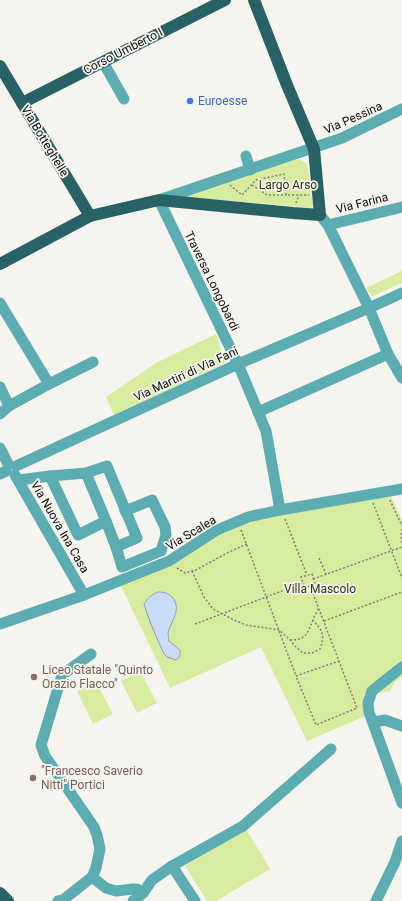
<svg xmlns="http://www.w3.org/2000/svg" width="402" height="901" viewBox="0 0 402 901" font-family="Roboto,sans-serif">
<style>
.green{fill:#d7ec9f}
.water{fill:#cbdcfb;stroke:#929eb3}
.lines{fill:none;stroke-linecap:round;stroke-linejoin:round}
.path{stroke:#807f7c;stroke-width:1.5;stroke-dasharray:2 2;stroke-linecap:butt}
.minor{stroke:#5cadb2;stroke-width:11}
.major{stroke:#286265;stroke-width:12}
.shop-dot{fill:#3f7fe0;stroke:#f5f4ef;stroke-width:1.5}
.education-dot{fill:#8d6e63;stroke:#f5f4ef;stroke-width:1.5}
.labels{text-anchor:middle;stroke-width:3.5;stroke-linejoin:round;paint-order:stroke}
.street-label{font-size:12px;fill:#0d0c0b;stroke:#f5f4ef}
.shop-label{font-size:12px;fill:#366cbe;stroke:#f5f4ef;text-anchor:start}
.park-label{font-size:12px;fill:#2c350f;stroke:#f5f4ef}
.education-label{font-size:12px;fill:#785e54;stroke:#f5f4ef;text-anchor:start}
</style>
<rect width="100%" height="100%" fill="#f5f4ef"/>
<g class="green">
<path d="M299,159L307,164L313,205L311,208L246,202L194,199L186,197L185,192Z"/>
<path d="M402,271V283L390,288L374,296H372L367,290V288L368,287Z"/>
<path d="M216,334L225,363L114,415L106,397L156,363Z"/>
<path d="M390,494L402,520V677L395,682L390,691L363,695L368,715L307,741L261,647L170,688L120,584L210,538L251,519Z"/>
<path d="M140,671L157,703L137,713L121,681Z"/>
<path d="M96,682L113,714L93,724L77,691Z"/>
<path d="M246,829L270,869L216,901H207L185,866Z"/>
</g>
<path class="water" d="M158,592C164,592 168,593 172,597C183,610 170,621 168,634C168,635 169,640 169,641L180,650V656L176,660L167,657L163,652L150,622L144,604C148,598 151,595 158,592Z"/>
<g class="lines">
<g class="path">
<path d="M230,185L242,195L256,180L284,174L286,195H309"/>
<path d="M252,185L267,195H286"/>
<path d="M296,203L299,195"/>
<path d="M390,500L402,526"/>
<path d="M373,503L402,578"/>
<path d="M285,519L307,575"/>
<path d="M402,529L401,536L402,543"/>
<path d="M241,530L296,676"/>
<path d="M319,558L326,574"/>
<path d="M177,568L185,573L196,570L229,552L247,544"/>
<path d="M192,571L204,597L213,609L234,620L246,625L279,630L290,640L295,646L303,653H312L320,649C325,636 323,630 313,621V619L319,608"/>
<path d="M312,574L315,584L305,588L301,577Z"/>
<path d="M313,579L402,547"/>
<path d="M310,586L357,708L316,725L296,676L339,661"/>
<path d="M324,621L402,592"/>
<path d="M195,624L303,583"/>
<path d="M290,640C306,640 307,634 313,620"/>
</g>
<g class="minor">
<path d="M103,62L124,99"/>
<path d="M246,156L250,170"/>
<path d="M320,215L328,225L369,308L388,354L402,378"/>
<path d="M328,225L402,207"/>
<path d="M0,303L49,384"/>
<path d="M0,387L9,406"/>
<path d="M258,412L388,354"/>
<path d="M0,414L9,406L49,384L93,362"/>
<path d="M0,448L8,464"/>
<path d="M16,466L238,364L369,308L402,293"/>
<path d="M0,474L6,471"/>
<path d="M15,475L84,595"/>
<path d="M50,476L78,535L106,521"/>
<path d="M19,480L50,476L86,473L107,466L137,538L116,547L106,521L86,473"/>
<path d="M280,510L266,431L238,364L159,200L342,138L402,109"/>
<path d="M116,547L122,567L161,551L166,535L165,527L152,500L125,511"/>
<path d="M0,624L84,595L169,561L217,530L248,517L280,510L402,489"/>
<path d="M402,667L372,691L368,703L369,712L402,803"/>
<path d="M374,722L385,720L402,726"/>
<path d="M172,866L195,901"/>
<path d="M92,877L106,888L116,891L133,889H137L143,893"/>
<path d="M58,901L63,900L92,877L96,868L100,849L97,835L94,827L45,756L41,745L62,675L91,654"/>
<path d="M133,901L143,893L152,880L172,866L243,826L331,749"/>
<path d="M376,901L395,862L402,841"/>
</g>
<g class="major">
<path d="M0,66L90,216"/>
<path d="M22,103L225,0"/>
<path d="M0,264L90,216L159,200L293,213L320,215L314,149L287,85L254,0"/>
<path d="M0,893L8,901"/>
</g>
</g>
<circle class="shop-dot" cx="190" cy="101" r="4"/>
<g class="education-dot">
<circle cx="34" cy="677" r="4"/>
<circle cx="33" cy="778" r="4"/>
</g>
<g class="labels">
<g class="street-label">
<text transform="translate(123 51) rotate(-27)" y="4">Corso Umberto I</text>
<text transform="translate(353 118) rotate(-24)" y="4">Via Pessina</text>
<text transform="translate(45 141) rotate(59)" y="4">Via Botteghelle</text>
<text transform="translate(362 203) rotate(-14)" y="4">Via Farina</text>
<text transform="translate(212 281) rotate(64)" y="4">Traversa Longobardi</text>
<text transform="translate(186 374) rotate(-25)" y="4">Via Martiri di Via Fani</text>
<text transform="translate(60 527) rotate(60)" y="4">Via Nuova Ina Casa</text>
<text transform="translate(191 533) rotate(-31)" y="4">Via Scalea</text>
</g>
<g class="shop-label">
<text x="198" y="105">Euroesse</text>
</g>
<g class="park-label">
<text x="288" y="189">Largo Arso</text>
<text x="320" y="593">Villa Mascolo</text>
</g>
<g class="education-label">
<text x="42" y="674">Liceo Statale "Quinto<tspan x="42" dy="14">Orazio Flacco"</tspan></text>
<text x="41" y="775">"Francesco Saverio<tspan x="41" dy="14">Nitti" Portici</tspan></text>
</g>
</g>
</svg>
